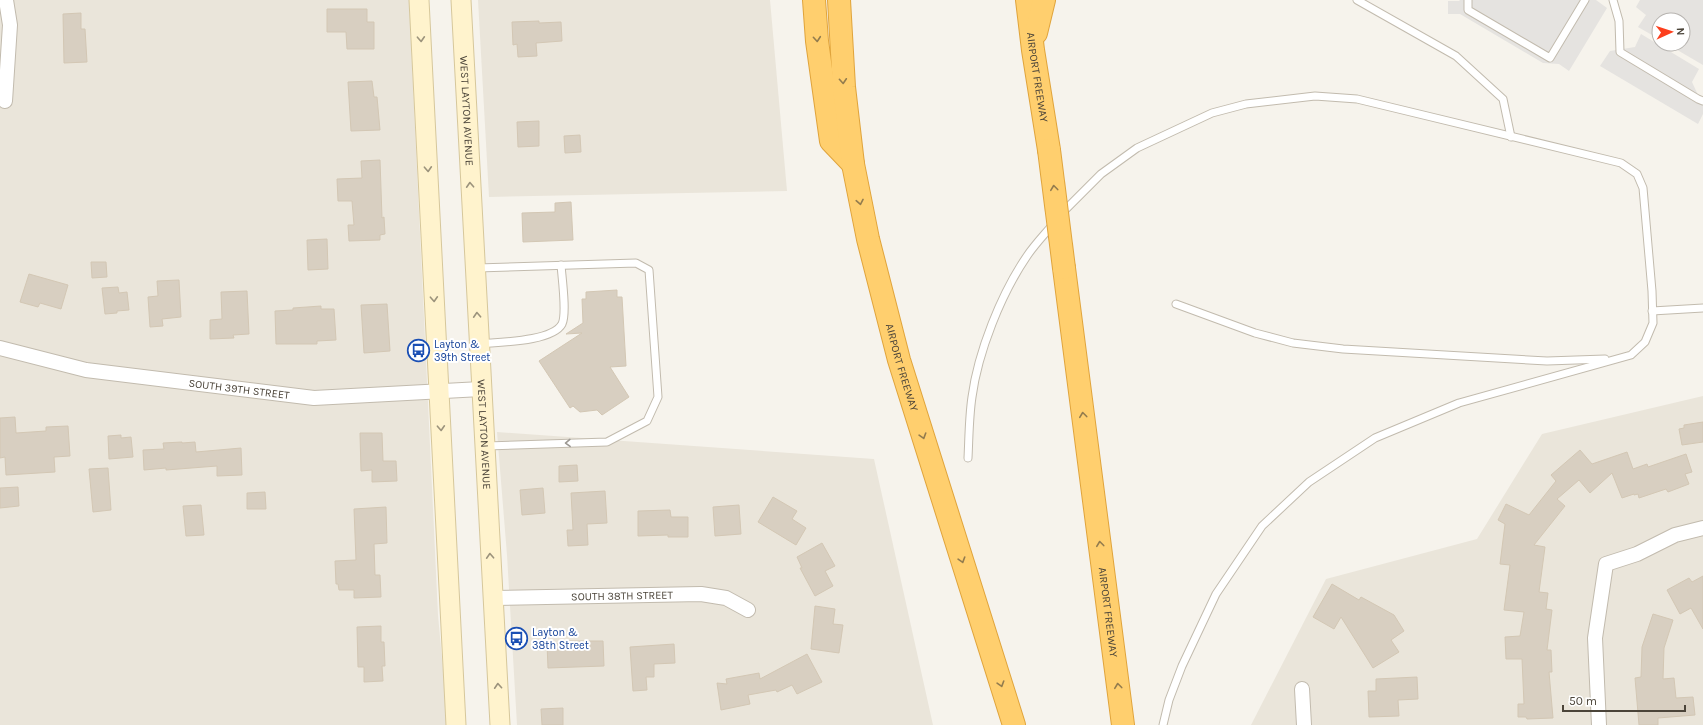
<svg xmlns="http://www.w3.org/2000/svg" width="1703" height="725" viewBox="0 0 1703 725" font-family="Karla,sans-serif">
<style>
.residential{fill:#eae5da}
.parking{fill:#e5e3e0}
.building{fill:#d8cfc1;stroke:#d3c7b4}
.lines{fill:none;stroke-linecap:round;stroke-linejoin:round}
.lane-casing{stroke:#c2bbae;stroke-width:9}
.street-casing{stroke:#c2bbae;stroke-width:16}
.secondary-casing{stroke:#d6c79b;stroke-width:21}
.highway-casing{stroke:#e0a43c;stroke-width:24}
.lane{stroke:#fff;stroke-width:7}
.street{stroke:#fff;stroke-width:14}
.secondary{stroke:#fff3cd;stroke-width:19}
.highway{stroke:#ffcf6e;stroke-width:22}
.highway-bridge-casing{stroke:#e0a43c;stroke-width:24;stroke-linecap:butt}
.highway-bridge{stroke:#ffcf6e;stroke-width:22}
.oneway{stroke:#9c937c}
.oneway2{stroke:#937c4e}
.oneway3{stroke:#9c9892}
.labels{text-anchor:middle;stroke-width:4;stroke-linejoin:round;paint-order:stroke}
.street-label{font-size:11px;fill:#4b4439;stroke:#fff}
.transit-label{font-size:11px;fill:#164399;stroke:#fff;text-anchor:start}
</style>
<rect width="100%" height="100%" fill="#f6f3ec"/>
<g class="residential">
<path d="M0,0H409L438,615L448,725H0Z"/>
<path d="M478,0H770L787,191L489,197Z"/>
<path d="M1703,396V725H1251L1326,579L1477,539L1542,434Z"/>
<path d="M497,432L874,459L933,725H517L507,555Z"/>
</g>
<g class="parking">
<path d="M1460,0H1596L1607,8L1569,71L1559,64L1543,63L1460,14H1448V1H1459Z"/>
<path d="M1640,0H1703V65L1667,44H1683V20H1659V39L1638,27L1646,15L1636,7Z"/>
<path d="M1641,34L1699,69L1692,82L1703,106V114L1698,124L1600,66L1610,51L1635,47Z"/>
</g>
<g class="building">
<path d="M327,9H367V22H374V49H347L346,32H327Z"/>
<path d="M81,13V29H85L87,62L64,63L63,14Z"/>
<path d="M539,21V23L561,22L562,41L536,43L537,56L518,57L517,44L513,45L512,22Z"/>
<path d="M372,81L374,97H377L380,130L351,131L348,82Z"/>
<path d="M539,121V146L518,147L517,122Z"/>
<path d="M580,135L581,152L565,153L564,136Z"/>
<path d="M380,160L382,218L384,217L385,234L380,235V240L349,241L348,225H354L352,201H338L337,179L362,178L361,161Z"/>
<path d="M571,202L573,240L523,242L522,213L555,212V203Z"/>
<path d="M327,239L328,269L308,270L307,240Z"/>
<path d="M91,262H106L107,277L92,278Z"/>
<path d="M29,274L68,285L61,309L40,303L38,307L20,302Z"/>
<path d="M179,280L181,317L162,319L163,326L150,327L148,297L158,296L157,281Z"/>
<path d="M118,287L119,293L127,292L129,310L117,311V313L105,314L102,288Z"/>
<path d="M617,290V297H622L626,366L610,367L629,397L602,415L597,410L580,412L573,406L570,408L539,361L582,333L566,334L583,323L582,299H586V292Z"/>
<path d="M247,291L249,334L233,335L234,338L210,339V320L222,319L221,292Z"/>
<path d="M387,304L390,351L364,353L361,305Z"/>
<path d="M321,306V309H334L336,340L317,341V344H276L275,311L293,310V308Z"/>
<path d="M15,417L16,433L46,431V427L68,426L70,456L54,457L55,472L6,475L5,457L0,458V418Z"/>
<path d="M1703,422V442L1682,445L1679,429L1684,428V425Z"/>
<path d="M360,433H382L383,461H396L397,481L372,482V470L361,471Z"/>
<path d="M121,435V438L131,437L133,457L109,459L108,436Z"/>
<path d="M182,442V443L195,442L196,452L241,448L242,475L217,476V466L166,470V468L144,470L143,450L164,449L163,443Z"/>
<path d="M1580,450L1592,464L1627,452L1633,469L1647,464L1648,467L1686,454L1692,472L1685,474L1689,484L1668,492L1666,489L1639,498L1638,494L1634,495V494L1622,498L1612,473L1590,493L1579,480L1557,499L1565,506L1534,545L1545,547L1539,592L1548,593L1546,609L1552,610L1547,650H1551L1552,672H1549L1553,718L1527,719L1526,717H1518V704H1524L1522,659H1506L1505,637L1520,636L1524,612L1504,610L1510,565L1500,564L1505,524L1498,520L1506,504L1529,515L1556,481L1551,475Z"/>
<path d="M577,465L578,481L559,482V466Z"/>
<path d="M108,468L111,510L93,512L89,469Z"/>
<path d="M18,487L19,506L0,508V488Z"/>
<path d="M543,488L545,513L522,515L520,490Z"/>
<path d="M605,491L607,523L587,524L588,545L568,546L567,530H573L571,493Z"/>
<path d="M265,492L266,509H247V493Z"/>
<path d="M773,497L797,511L792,519L806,528L796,545L758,522Z"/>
<path d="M201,505L204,535L186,536L183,506Z"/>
<path d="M739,505L741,534L715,536L713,507Z"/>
<path d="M386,507L387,543L374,544L375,575H380L381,597L354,598V590H339L338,584H336L335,561L356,560L354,509Z"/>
<path d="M670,510L671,517H688V537H668V535L638,536V511Z"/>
<path d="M822,543L835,566L825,571L833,586L815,596L800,568H802L797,557Z"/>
<path d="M1703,576V629L1691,608L1680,614L1667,590L1689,578L1692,582Z"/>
<path d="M1332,584L1359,600L1361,597L1394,615L1404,631L1391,640L1399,652L1373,668L1341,617L1334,629L1313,617Z"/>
<path d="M815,606L835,609L833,624L843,625L839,653L811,649Z"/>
<path d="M1653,614L1673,620L1664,648L1663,679L1674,678L1676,698L1693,697L1695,715L1658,718V725H1639L1635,678L1641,677L1642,647Z"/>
<path d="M381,626V642H384L385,666H382L383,681L364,682V667H358L357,627Z"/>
<path d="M567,641H603L604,666L548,668L547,644L567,643Z"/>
<path d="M674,644L675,663L654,664V677H646L647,690L633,691L630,647Z"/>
<path d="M807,654L822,682L797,694L792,685L777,692L776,690L748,695L750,704L721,710L717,683L727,684L726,679L759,673L760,679Z"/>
<path d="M1417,677L1418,699L1398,700L1399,716L1369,717L1368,691H1376V679Z"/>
<path d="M563,708V725H542L541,709Z"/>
</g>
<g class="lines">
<defs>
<g id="lane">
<path d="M1357,0L1456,56L1503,99L1511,137"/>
<path d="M1468,0V10L1550,58L1585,0"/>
<path d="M1613,0L1619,21L1620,52L1698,99L1703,101"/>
<path d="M1062,213L1101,174L1137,148L1212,113L1246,104L1315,96L1357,99L1621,163L1637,174L1643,188L1652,291L1653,323L1645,342L1631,355L1459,403L1375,438L1309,482L1262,526L1216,594L1182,666L1169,700L1163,725"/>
<path d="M477,268L636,263L649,270L658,397L647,421L607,442L486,446"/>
<path d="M1176,304L1255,333L1293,343L1343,349L1547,361L1605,359"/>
<path d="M1652,311L1703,308"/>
<path d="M479,344C498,342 552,342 562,324C567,314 562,278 561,265"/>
<path d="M968,458C969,438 969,417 972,397C978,352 1001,294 1027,256C1035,244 1045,234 1054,223"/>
</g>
<g id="street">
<path d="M5,101L10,25L6,0"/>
<path id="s1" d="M0,348L86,370L314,398L481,389"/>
<path id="s2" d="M492,598L701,594L726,598L748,610"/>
<path d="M1302,689L1304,725"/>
<path d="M1599,725L1595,638L1606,564L1637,554L1675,535L1703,528"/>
</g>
<g id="secondary">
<path d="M419,0L456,725"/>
<path id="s3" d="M461,0L500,725"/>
</g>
<g id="highway">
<path d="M814,0L817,41L831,141L853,164"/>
<path id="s4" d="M839,0L844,87L853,164L868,239L899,360L1014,725"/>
<path id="s5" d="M1027,0L1033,50L1049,150"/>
<path d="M1036,33L1044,0"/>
<path id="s6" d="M1064,268L1123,725"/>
</g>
</defs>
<use href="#lane" class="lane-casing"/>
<use href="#street" class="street-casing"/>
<use href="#secondary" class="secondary-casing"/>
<use href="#highway" class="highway-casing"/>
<use href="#lane" class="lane"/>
<use href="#street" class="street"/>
<use href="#secondary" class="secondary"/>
<use href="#highway" class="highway"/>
<defs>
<path id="highway-bridge" d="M1049,150L1064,268"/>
</defs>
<use href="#highway-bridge" class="highway-bridge-casing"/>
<use href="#highway-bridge" class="highway-bridge"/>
</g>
<defs><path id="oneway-chevron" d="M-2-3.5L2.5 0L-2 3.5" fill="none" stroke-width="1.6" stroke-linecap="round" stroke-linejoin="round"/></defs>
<g class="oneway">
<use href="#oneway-chevron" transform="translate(421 39) rotate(87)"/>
<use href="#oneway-chevron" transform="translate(428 169) rotate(87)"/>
<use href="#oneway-chevron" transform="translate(470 185) rotate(-93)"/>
<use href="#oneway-chevron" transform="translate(434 299) rotate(87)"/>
<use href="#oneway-chevron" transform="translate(477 315) rotate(-93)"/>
<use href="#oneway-chevron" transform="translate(441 428) rotate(87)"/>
<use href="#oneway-chevron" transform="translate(490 556) rotate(-93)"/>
<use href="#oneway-chevron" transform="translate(498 686) rotate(-94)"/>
</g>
<g class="oneway2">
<use href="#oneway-chevron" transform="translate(817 39) rotate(85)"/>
<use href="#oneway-chevron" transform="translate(843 81) rotate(86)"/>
<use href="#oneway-chevron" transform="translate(1054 188) rotate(-97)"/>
<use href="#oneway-chevron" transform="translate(860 202) rotate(79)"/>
<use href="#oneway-chevron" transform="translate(1083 415) rotate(-97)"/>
<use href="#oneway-chevron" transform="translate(923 436) rotate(73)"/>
<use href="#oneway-chevron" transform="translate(1100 544) rotate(-97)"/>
<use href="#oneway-chevron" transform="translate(962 560) rotate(73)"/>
<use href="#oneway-chevron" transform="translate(1001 684) rotate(73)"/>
<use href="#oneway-chevron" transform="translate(1118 686) rotate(-97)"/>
</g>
<use class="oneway3" href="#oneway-chevron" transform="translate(568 443) rotate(178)"/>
<defs>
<symbol id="bus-ring" viewBox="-11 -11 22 22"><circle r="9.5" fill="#fff" stroke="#1a4fb4" stroke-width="1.5"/><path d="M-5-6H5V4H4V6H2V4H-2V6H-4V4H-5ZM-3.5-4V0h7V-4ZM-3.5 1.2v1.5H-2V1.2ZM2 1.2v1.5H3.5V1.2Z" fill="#1a4fb4"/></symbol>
</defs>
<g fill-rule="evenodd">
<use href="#bus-ring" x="406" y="338" width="25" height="25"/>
<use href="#bus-ring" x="504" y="626" width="25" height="25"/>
</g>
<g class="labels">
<g class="street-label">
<text dy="4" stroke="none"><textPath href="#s5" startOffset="78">AIRPORT FREEWAY</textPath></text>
<text dy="4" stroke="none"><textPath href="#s3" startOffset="111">WEST LAYTON AVENUE</textPath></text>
<text dy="4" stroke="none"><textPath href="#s4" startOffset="374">AIRPORT FREEWAY</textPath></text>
<text dy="4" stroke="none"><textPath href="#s1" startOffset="243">SOUTH 39TH STREET</textPath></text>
<text dy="4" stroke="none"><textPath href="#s3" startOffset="435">WEST LAYTON AVENUE</textPath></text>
<text dy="4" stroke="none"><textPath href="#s2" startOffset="130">SOUTH 38TH STREET</textPath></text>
<text dy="4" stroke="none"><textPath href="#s6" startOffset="347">AIRPORT FREEWAY</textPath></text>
</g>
<g class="transit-label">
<text x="434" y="348">Layton &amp;<tspan x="434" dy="13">39th Street</tspan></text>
<text x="532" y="636">Layton &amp;<tspan x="532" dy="13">38th Street</tspan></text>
</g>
</g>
<g transform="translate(1671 32) rotate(87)"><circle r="19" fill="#ffffff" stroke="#b7b4b0"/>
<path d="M0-3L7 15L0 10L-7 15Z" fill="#fc3f1d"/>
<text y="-6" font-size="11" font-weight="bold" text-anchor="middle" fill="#4b4439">N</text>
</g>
<path d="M1563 705v6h122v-6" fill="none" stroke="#4b4439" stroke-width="2"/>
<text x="1569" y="705" font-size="12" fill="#4b4439" stroke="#ffffff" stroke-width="3" paint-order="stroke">50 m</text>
</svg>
